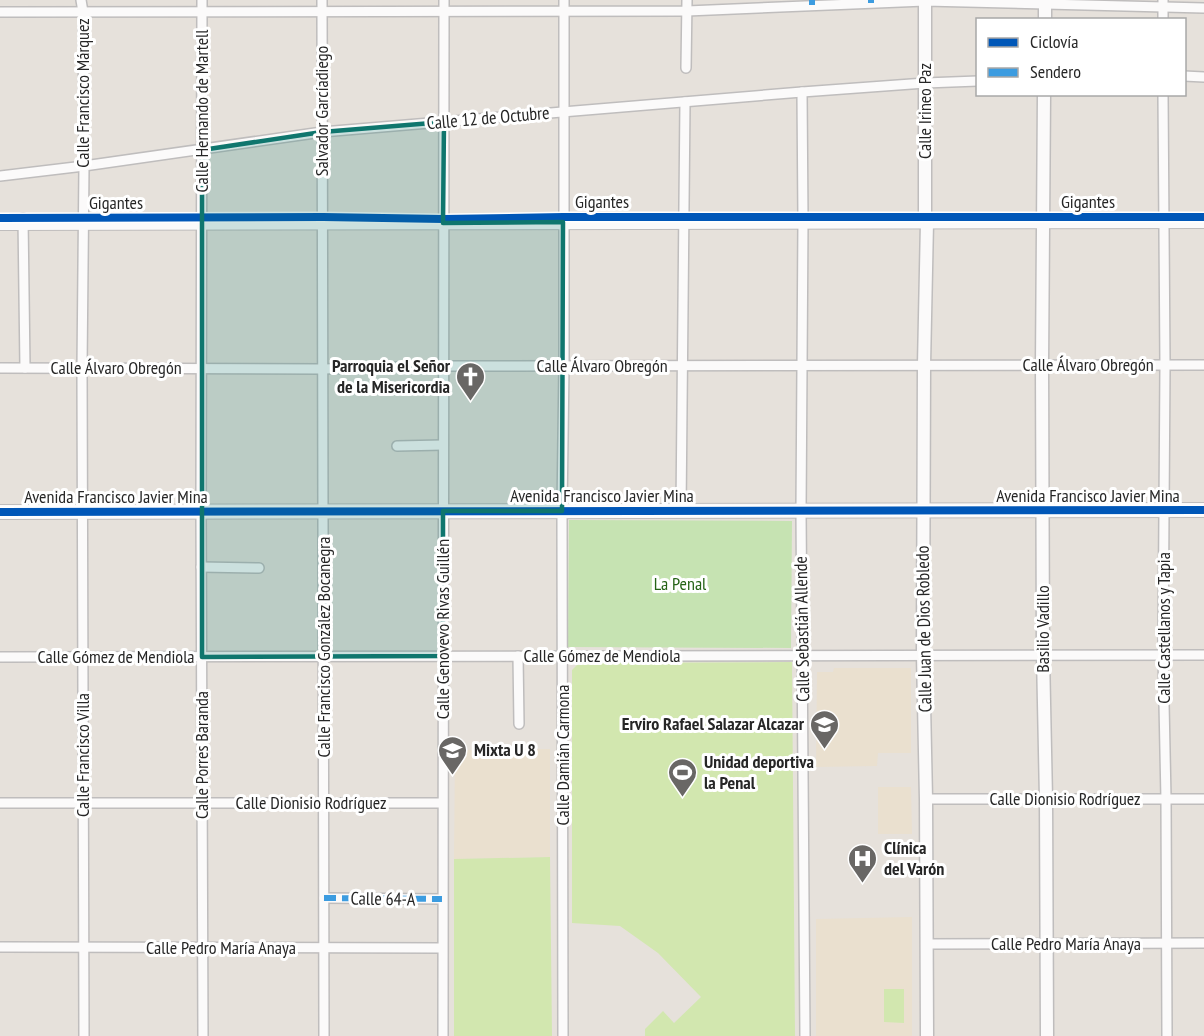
<svg xmlns="http://www.w3.org/2000/svg" width="1204" height="1036" viewBox="0 0 1204 1036" font-family="'PT Sans Narrow',sans-serif">
<style>
.education{fill:#eae0cf}
.green{fill:#c6e3b2}
.pitch{fill:#d2e7af}
.lines{fill:none;stroke-linecap:round;stroke-linejoin:round}
.minor-casing{stroke:#bfbdbd;stroke-width:12}
.tertiary-casing{stroke:#bfbdbd;stroke-width:15}
.secondary-casing{stroke:#bfbdbd;stroke-width:16}
.minor{stroke:#fbfafa;stroke-width:9}
.tertiary{stroke:#fbfafa;stroke-width:12}
.secondary{stroke:#fbfafa;stroke-width:14}
.quiet{stroke:#3c9ce0;stroke-width:6;stroke-dasharray:12 6;stroke-linecap:butt}
.cycleway-casing{stroke:#fff;stroke-width:11}
.cycleway{stroke:#0057b8;stroke-width:8}
.marked{fill:#0f766e;fill-opacity:0.2;stroke:#0f766e;stroke-width:4.5;stroke-linejoin:round}
.labels{text-anchor:middle;stroke-width:6;stroke-linejoin:round;paint-order:stroke}
.street-label{font-size:18px;fill:#262626;stroke:#fff}
.poi-label{font-size:18px;font-weight:bold;fill:#262626;stroke:#fff;text-anchor:start}
.park-label{font-size:18px;fill:#256316;stroke:#fff}
</style>
<rect width="100%" height="100%" fill="#e6e1db"/>
<g class="education">
<path d="M834,668H911V753H878L877,766L816,767L817,672H833Z"/>
<path d="M550,749V857L454,859L455,750Z"/>
<path d="M878,787H911L912,834H878Z"/>
<path d="M912,917V1036H816V919Z"/>
</g>
<path class="green" d="M569,520L792,521L791,648L568,647Z"/>
<g class="pitch">
<path d="M792,662L795,1036H645V1029L663,1011L674,1023L701,997L658,953L620,926L572,923V670L579,663Z"/>
<path d="M550,857L552,1036H454V859Z"/>
<path d="M884,989H904V1023L884,1022Z"/>
</g>
<g class="lines">
<defs>
<g id="minor">
<path d="M81,0L83,12L84,166L82,368L84,1036"/>
<path d="M202,0L201,511L203,1036"/>
<path d="M322,0L324,1036"/>
<path d="M1163,0V20"/>
<path d="M0,12L687,11L925,1L1204,8"/>
<path d="M686,68L687,0"/>
<path d="M1184,76L1204,77"/>
<path d="M802,92L803,221L801,511L805,1036"/>
<path d="M1163,94L1165,365L1163,655L1166,799L1167,1036"/>
<path d="M0,176L84,166L322,132L802,92L925,83L978,81"/>
<path d="M23,218L25,368"/>
<path d="M0,368L323,369L443,366L1204,365"/>
<path d="M397,446L443,445"/>
<path d="M681,511L685,102"/>
<path d="M201,567L259,568"/>
<path d="M518,656L519,724"/>
<path d="M0,657L1204,655"/>
<path d="M926,799H1204"/>
<path d="M0,803H442"/>
<path d="M324,898L442,899"/>
<path d="M927,944L1204,943"/>
<path d="M0,947L442,948"/>
<path d="M443,1036L444,0"/>
<path d="M563,1036L562,511L564,366V0"/>
</g>
<g id="tertiary">
<path d="M925,0V217L927,222L924,365L923,655L926,799L927,1036"/>
<path d="M1045,20V0"/>
<path d="M1044,94L1042,365L1043,655L1046,799L1047,1036"/>
</g>
<g id="secondary">
<path d="M0,223L1204,221"/>
<path d="M0,512L1204,510"/>
</g>
</defs>
<use href="#minor" class="minor-casing"/>
<use href="#tertiary" class="tertiary-casing"/>
<use href="#secondary" class="secondary-casing"/>
<use href="#minor" class="minor"/>
<use href="#tertiary" class="tertiary"/>
<use href="#secondary" class="secondary"/>
<g class="quiet">
<path d="M812,0V5"/>
<path d="M871,0V3"/>
<path d="M324,898L442,899"/>
</g>
<defs>
<g id="cycleway">
<path d="M0,218L323,217L443,219L563,217H1204"/>
<path d="M0,512L1204,510"/>
</g>
</defs>
<use href="#cycleway" class="cycleway-casing"/>
<use href="#cycleway" class="cycleway"/>
</g>
<path class="marked" d="M444,122L443,223L563,222L562,511H443V656L202,657V150L322,132Z"/>
<defs>
<symbol id="church-pin" viewBox="-11 -11 22 30"><path d="M0 17L-7.5 6A9.5 9.5 0 1 1 7.5 6Z" fill="#696765" stroke="#fff"/><path d="M-1.2-6h2.4v3.5h3.3v2.4h-3.3V6h-2.4V-.1h-3.3v-2.4h3.3Z" fill="#fff"/></symbol>
<symbol id="school-pin" viewBox="-11 -11 22 30"><path d="M0 17L-7.5 6A9.5 9.5 0 1 1 7.5 6Z" fill="#696765" stroke="#fff"/><path d="M0-5L7-2L0 1L-7-2ZM-4 1L0 2.5L4 1V4Q0 6-4 4Z" fill="#fff"/></symbol>
<symbol id="stadium-pin" viewBox="-11 -11 22 30"><path d="M0 17L-7.5 6A9.5 9.5 0 1 1 7.5 6Z" fill="#696765" stroke="#fff"/><path d="M0-5a6.5 5 0 1 0 0 10a6.5 5 0 1 0 0-10ZM-3.5-1.8h7v3.6h-7Z" fill="#fff"/></symbol>
<symbol id="hospital-pin" viewBox="-11 -11 22 30"><path d="M0 17L-7.5 6A9.5 9.5 0 1 1 7.5 6Z" fill="#696765" stroke="#fff"/><path d="M-5-5h3v3.5h4V-5h3V5h-3V1.5h-4V5h-3Z" fill="#fff"/></symbol>
</defs>
<g fill-rule="evenodd">
<use href="#church-pin" x="454" y="360" width="33" height="45"/>
<use href="#school-pin" x="808" y="708" width="33" height="45"/>
<use href="#school-pin" x="436" y="734" width="33" height="45"/>
<use href="#stadium-pin" x="666" y="756" width="33" height="45"/>
<use href="#hospital-pin" x="846" y="842" width="33" height="45"/>
</g>
<g class="labels">
<g class="street-label">
<text transform="translate(83 93) rotate(-90)" y="6">Calle Francisco Márquez</text>
<text transform="translate(202 111) rotate(-90)" y="6">Calle Hernando de Martell</text>
<text transform="translate(322 111) rotate(-90)" y="6">Salvador Garcíadiego</text>
<text transform="translate(925 111) rotate(-90)" y="6">Calle Irineo Paz</text>
<text transform="translate(488 118) rotate(-5)" y="6">Calle 12 de Octubre</text>
<text x="602" y="208">Gigantes</text>
<text x="1088" y="208">Gigantes</text>
<text x="116" y="209">Gigantes</text>
<text x="1088" y="371">Calle Álvaro Obregón</text>
<text x="602" y="372">Calle Álvaro Obregón</text>
<text x="116" y="374">Calle Álvaro Obregón</text>
<text x="602" y="502">Avenida Francisco Javier Mina</text>
<text x="1088" y="502">Avenida Francisco Javier Mina</text>
<text x="116" y="503">Avenida Francisco Javier Mina</text>
<text transform="translate(1164 628) rotate(-90)" y="6">Calle Castellanos y Tapia</text>
<text transform="translate(443 629) rotate(-90)" y="6">Calle Genovevo Rivas Guillén</text>
<text transform="translate(802 629) rotate(-91)" y="6">Calle Sebastián Allende</text>
<text transform="translate(924 629) rotate(-91)" y="6">Calle Juan de Dios Robledo</text>
<text transform="translate(1043 629) rotate(-90)" y="6">Basilio Vadillo</text>
<text transform="translate(324 647) rotate(-90)" y="6">Calle Francisco González Bocanegra</text>
<text x="602" y="662">Calle Gómez de Mendiola</text>
<text x="116" y="663">Calle Gómez de Mendiola</text>
<text transform="translate(83 755) rotate(-90)" y="6">Calle Francisco Villa</text>
<text transform="translate(202 755) rotate(-90)" y="6">Calle Porres Baranda</text>
<text transform="translate(563 755) rotate(-90)" y="6">Calle Damián Carmona</text>
<text x="1065" y="805">Calle Dionisio Rodríguez</text>
<text x="311" y="809">Calle Dionisio Rodríguez</text>
<text transform="translate(383 899) rotate(1)" y="6">Calle 64-A</text>
<text x="1066" y="950">Calle Pedro María Anaya</text>
<text x="221" y="954">Calle Pedro María Anaya</text>
</g>
<g class="poi-label">
<text x="450" y="372" text-anchor="end">Parroquia el Señor<tspan x="450" dy="21">de la Misericordia</tspan></text>
<text x="804" y="730" text-anchor="end">Erviro Rafael Salazar Alcazar</text>
<text x="474" y="756">Mixta U 8</text>
<text x="704" y="768">Unidad deportiva<tspan x="704" dy="21">la Penal</tspan></text>
<text x="884" y="854">Clínica<tspan x="884" dy="21">del Varón</tspan></text>
</g>
<g class="park-label">
<text x="680" y="590">La Penal</text>
</g>
</g>
<rect x="976" y="18" width="210" height="78" fill="#ffffff" stroke="#a8a8a8" stroke-width="1.5"/>
<rect x="988" y="38" width="30" height="9" fill="#0057b8" stroke="#a8a8a8" stroke-width="1.5"/>
<text x="1030" y="48" font-size="18" fill="#262626">Ciclovía</text>
<rect x="988" y="68" width="30" height="9" fill="#3c9ce0" stroke="#a8a8a8" stroke-width="1.5"/>
<text x="1030" y="78" font-size="18" fill="#262626">Sendero</text>
</svg>
